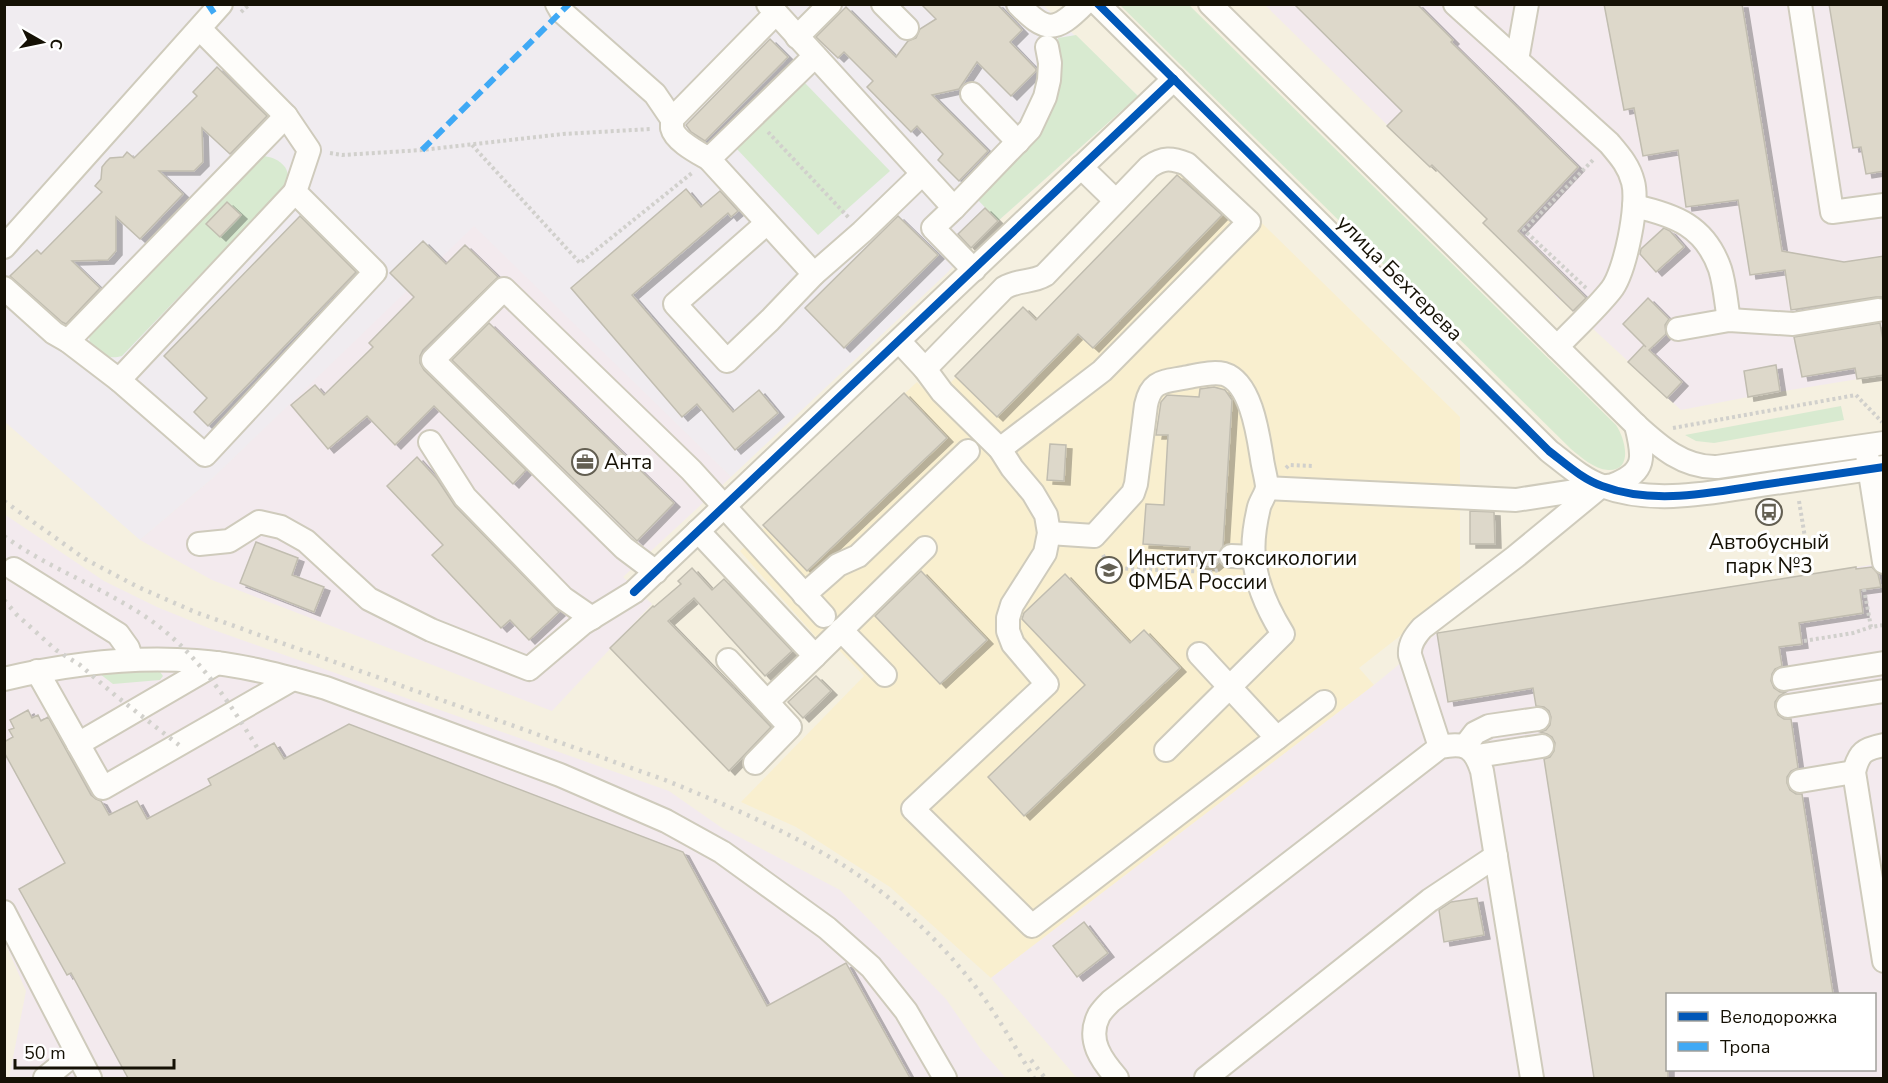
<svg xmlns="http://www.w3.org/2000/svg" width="1888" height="1083" viewBox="0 0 1888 1083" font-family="'Nunito Sans',sans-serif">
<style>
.built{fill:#f9efcf}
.industrial{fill:#f3eaee;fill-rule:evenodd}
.medical{fill:#f0ecf0}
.green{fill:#d8ead0}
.building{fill:#ddd8ca;stroke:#c1bdb0;stroke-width:1.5;filter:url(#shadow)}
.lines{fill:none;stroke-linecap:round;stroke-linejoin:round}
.minor-casing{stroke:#cfcbbc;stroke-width:26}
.path{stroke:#d1d0cc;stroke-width:4;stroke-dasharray:3 3;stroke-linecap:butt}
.minor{stroke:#fefdfa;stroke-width:22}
.rail{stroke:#d2d1cc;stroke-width:4.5;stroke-dasharray:3 6;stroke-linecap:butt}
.quiet{stroke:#3fa9f5;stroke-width:6;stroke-dasharray:12 6;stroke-linecap:butt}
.cycleway-casing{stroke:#fff;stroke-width:11}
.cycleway{stroke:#0057b8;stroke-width:8}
.labels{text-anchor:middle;stroke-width:6;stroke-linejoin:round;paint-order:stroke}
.street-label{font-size:21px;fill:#151105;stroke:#fff}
.poi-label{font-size:21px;fill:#151105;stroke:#fff;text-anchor:start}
</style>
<defs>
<filter id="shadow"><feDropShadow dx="6" dy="4" stdDeviation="0" flood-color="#0004"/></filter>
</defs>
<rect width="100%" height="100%" fill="#f5f0e0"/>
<path class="built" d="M1181,170L1223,185L1460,417V589L1359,668L1374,685L991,978L890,887L796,827L741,802L864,676L838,649L825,646L815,636L740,551L765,527L764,525L917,382L934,400L956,377L955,376L1023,307L1037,319Z"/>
<g class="industrial">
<path d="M1265,5H1883V375L1748,397L1681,410L1591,327L1594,308L1584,300L1574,312L1560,299L1559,300L1548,287L1483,223L1487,219L1432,165L1430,167Z"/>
<path d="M474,225L731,477L623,577L652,604L552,711L212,580L140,540L213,478Z"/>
<path d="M4,514L104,581L157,607L211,629L669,791L722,828L840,890L946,999L982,1051L1006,1078H9L26,991L4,940Z"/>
<path d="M1883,563V1078H1077L991,978L1374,685L1437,633ZM1668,994H1874V1070H1668Z"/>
</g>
<path class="medical" d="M5,5H1043L1138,96L998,221L961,257L948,272L731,477L474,226L213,478L140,540L5,422Z"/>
<g class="green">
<path d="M1120,5H1189L1616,425C1625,438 1634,471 1608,470C1594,469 1581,457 1571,449Z"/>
<path d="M1076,35L1138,96L998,221L976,198L1037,136L1059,51L1058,38Z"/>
<path d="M805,83L890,171L818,235L735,147Z"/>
<path d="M264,156C279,158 292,168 287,184L122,356C108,360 100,354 90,346L89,334L259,158Z"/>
<path d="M1841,406L1844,420L1714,443L1696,441L1685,435Z"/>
<path d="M158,669L163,676L160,680L113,684L100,674Z"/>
</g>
<g class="building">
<path d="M921,4H997L1022,30L1010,42L1036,69V71L1011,96L977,62L959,89L932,95L988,151L959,181L938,160L943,154L917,126L911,132L867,87L873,81L844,52L838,58L816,37L846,7L896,57L908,41L916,38L920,29L936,19Z"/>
<path d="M1294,4H1417L1453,40L1451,42L1578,167L1518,231L1586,298L1573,311L1483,223L1487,219L1432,165L1430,167L1387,126L1402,111Z"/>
<path d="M1604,4H1742L1782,251L1844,262L1884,256V297H1876L1791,310L1785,270L1750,275L1738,200L1686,207L1678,150L1643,156L1634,108L1624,110Z"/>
<path d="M1829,4H1884V171L1866,174L1861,147L1853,148Z"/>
<path d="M770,39L788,57L705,141L691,132L686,125Z"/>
<path d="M217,67L267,116L230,154L202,128L203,162L194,171H159L183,194L140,239L116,217V251L108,260L72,261L100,288L66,324L62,322L10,276L37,250L41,254L102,192L95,186L101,179L102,167L106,162L110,158L123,157L127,152L134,158L197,96L193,92Z"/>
<path d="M1177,175L1222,215L1093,348L1078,334L997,417L955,376L1023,307L1036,320Z"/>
<path d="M686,189L701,207L720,191L738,211L731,217L728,213L632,295L733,412L759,390L778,413L735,450L697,404L682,417L571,288Z"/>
<path d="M227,202L241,215L220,237L206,224Z"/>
<path d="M985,208L998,221L971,248L958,234Z"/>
<path d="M300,216L356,272L208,426L194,412L207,398L164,356Z"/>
<path d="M898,216L938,255L844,348L805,308Z"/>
<path d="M1664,228L1670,231L1684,247L1656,272L1640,254L1641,249Z"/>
<path d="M423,241L446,264L465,245L498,277L423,350L420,356V363L424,370L526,470L513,484L434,406L395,445L367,416L328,449L291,405L315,385L324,395L373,347L369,343L414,297L390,273Z"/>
<path d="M1648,298L1669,319L1665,325L1666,334L1649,350L1682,382L1667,398L1628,362L1644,345L1646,347L1623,324Z"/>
<path d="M489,323L674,503L637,541L452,360Z"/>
<path d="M1880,323L1884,345V375L1857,379L1855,368L1802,377L1794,337Z"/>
<path d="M1776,365L1780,391L1748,397L1744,371Z"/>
<path d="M1214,387L1225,390L1232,400L1223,546L1218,555L1219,562L1213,567L1196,566L1189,557L1190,547L1143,544L1146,504L1164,505L1168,435H1156L1161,402L1167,395L1199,397L1200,389Z"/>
<path d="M904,393L947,438L807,571L763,525Z"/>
<path d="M1050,444L1066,445L1064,481L1047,480Z"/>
<path d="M417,457L437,479L455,506L559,612L529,640L510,620L501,628L432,555L443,545L387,486Z"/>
<path d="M1470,511L1494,512L1495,544H1470Z"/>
<path d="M256,542L298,558L292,575L324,587L314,612L240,583Z"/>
<path d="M1856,567V569L1872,567L1878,574L1881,587L1860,590L1863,613L1799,623L1802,644L1779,647L1782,666L1775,669L1772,674L1771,681L1774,688L1780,692H1786L1779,696L1775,702V707L1778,715L1784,719H1791L1798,768L1791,771L1787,777V783L1790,790L1796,794H1802L1833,994H1668V1078H1594L1544,759L1550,757L1554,751L1555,743L1552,737L1547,734L1540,732L1546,730L1550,725L1551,717L1549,711L1544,707L1536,706L1533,688L1448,702L1437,633Z"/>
<path d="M692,568L712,590L724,579L792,651L765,676L694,598L668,621L771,727L729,771L610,648L653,606L654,607L681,584L678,581Z"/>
<path d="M921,571L987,640L940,684L875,616Z"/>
<path d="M1065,574L1130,643L1144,630L1180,668L1024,816L988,777L1085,685L1022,619L1024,613Z"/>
<path d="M816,676L831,691L803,718L788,702Z"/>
<path d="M28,710L32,718L38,715L41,721L48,717L91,795L96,799L101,801L109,815L137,801L147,819L211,785L208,779L274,743L284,759L349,724L683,852L767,1006L846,963L910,1078H128L71,973L67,975L19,889L65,863L4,752V742L13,737L9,730L14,728L10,720Z"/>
<path d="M1477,898L1484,935L1444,942L1439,910L1451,902Z"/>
<path d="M1084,922L1108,953L1077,977L1053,946Z"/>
</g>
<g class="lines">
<defs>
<g id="minor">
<path d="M557,4L561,11L655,94L672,119"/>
<path d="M768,4L954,208L1030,129L1045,97L1049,80L1050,63L1047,47"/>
<path d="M883,4L907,28"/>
<path d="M1018,4C1046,33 1055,33 1084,4"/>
<path d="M1098,4L1549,451C1566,464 1582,479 1602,486C1653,505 1709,493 1761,485C1802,479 1843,473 1884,467"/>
<path d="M1210,4L1636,425C1660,447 1684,468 1717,467L1884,443"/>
<path d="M1455,4L1609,143C1620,156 1629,166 1633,182C1639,204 1625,273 1611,290C1595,310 1575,328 1557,347"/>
<path d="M1800,4L1832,212L1884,205"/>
<path d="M776,13L672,119C672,120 672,127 672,128C675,141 699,153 709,159L815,56"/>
<path d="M797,37L830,4"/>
<path d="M1517,60L1527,4"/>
<path d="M972,94L1018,142"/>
<path d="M709,159L814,274L862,232L922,174"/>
<path d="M1081,167L1116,201"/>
<path d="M1634,206C1675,215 1705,226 1720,269C1725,285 1726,303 1729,320"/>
<path d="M954,208L933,228L974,270"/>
<path d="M767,223L675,304L727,361L770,320L814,274"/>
<path d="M4,247L221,4"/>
<path d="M4,288L54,333L68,341L119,380L205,455L375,272L295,192L309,150L286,116L200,29"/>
<path d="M1678,329L1729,320L1793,324L1878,310"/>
<path d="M68,341L286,116"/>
<path d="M899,341L925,369L942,392L1000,449L1012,468L1033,493L1046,515L1049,533L1045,553L1012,605L1008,618V631L1013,644L1047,684L913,809L1032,926L1324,702"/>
<path d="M925,369L1004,288C1019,279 1032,283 1045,275L1149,167C1163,157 1172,158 1187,164L1249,222L1102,371L1000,449"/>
<path d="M119,380L295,192"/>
<path d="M430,442L465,497L563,598L592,618"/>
<path d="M1867,454L1884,562"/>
<path d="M1267,488L1516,500L1613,485C1647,472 1644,457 1636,425"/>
<path d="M698,531L815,656L925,548"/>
<path d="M1049,533L1094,536L1133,493L1136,484L1146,405C1151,381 1162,382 1183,378C1196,376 1211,371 1224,374C1251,382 1258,434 1262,459C1263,467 1266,477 1267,486C1267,493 1261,500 1259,507C1255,524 1252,540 1254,557C1256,585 1268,610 1283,634L1166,750"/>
<path d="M199,544L229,541L259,522L281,527L306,541L369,599L431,630L529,669L582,624L634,592L1174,79"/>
<path d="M1231,556L1254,557"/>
<path d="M14,569L118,634L128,648L132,660"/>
<path d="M656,572L624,548L433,360L504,289L691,470L824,616"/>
<path d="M804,595L838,565L858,556L968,451"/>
<path d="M841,630L885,675"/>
<path d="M1199,654L1277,738"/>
<path d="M728,660L790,727L755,763"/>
<path d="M37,671L103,788L293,679"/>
<path d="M4,679C67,664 132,656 196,661C240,664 284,676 326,688L560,775L666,821L722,852L827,928L871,967L906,1011L945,1078"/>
<path d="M1784,679L1884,663"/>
<path d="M767,702L815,656"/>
<path d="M1788,706L1884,691"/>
<path d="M78,744L217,663"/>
<path d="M1884,745C1864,749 1859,752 1854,772L1884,961"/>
<path d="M1465,746L1475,733L1489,726L1538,719"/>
<path d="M1440,747L1410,655C1409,644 1415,636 1422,628L1515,557L1600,487"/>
<path d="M1477,756L1542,746"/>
<path d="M1800,781L1854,772"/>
<path d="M4,912L90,1078"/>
<path d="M45,1078L76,1053"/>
<path d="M1117,1078C1102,1061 1086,1040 1099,1015C1102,1010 1107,1005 1111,1001L1440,747C1465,742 1474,746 1482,771L1532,1078"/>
<path d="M1206,1078L1430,900L1496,856"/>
</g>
</defs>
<use href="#minor" class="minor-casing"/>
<g class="path">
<path d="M241,12L250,4"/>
<path d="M768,132L849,218"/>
<path d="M472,145L580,263L692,173"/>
<path d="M330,153L342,155L422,150L563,134L651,129"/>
<path d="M1586,288L1524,230L1594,159"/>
<path d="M1673,428L1856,395L1882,422"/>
<path d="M1286,468L1289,465L1313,466"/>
<path d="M1799,501L1811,574"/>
<path d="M1103,555L1110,568L1212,572L1218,570"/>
<path d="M1864,589L1871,627"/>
<path d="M1804,641L1853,633L1871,627L1884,625"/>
</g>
<use href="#minor" class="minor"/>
<g class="rail">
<path d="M4,501L85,559L138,587L195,612L665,780C724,804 783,829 838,862C886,891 931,932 967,976C993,1007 1013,1044 1034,1078"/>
<path d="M4,536C45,566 92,583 135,610C190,643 225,695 258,749"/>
<path d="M4,600L17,615L56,650L80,665L116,696L179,745"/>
<path d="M1031,1060L1045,1078"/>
</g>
<g class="quiet">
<path d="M208,4L214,13"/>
<path d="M422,150L569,4"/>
</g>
<defs>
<g id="cycleway">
<path d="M1098,4L1549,451C1566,464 1582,479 1602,486C1653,505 1709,493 1761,485C1802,479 1843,473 1884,467"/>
<path d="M634,592L1174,79"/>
</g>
</defs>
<use href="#cycleway" class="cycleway-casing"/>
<use href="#cycleway" class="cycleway"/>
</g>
<defs>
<symbol id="office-ring" viewBox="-11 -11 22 22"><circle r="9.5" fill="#fff" stroke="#635f52" stroke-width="1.5"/><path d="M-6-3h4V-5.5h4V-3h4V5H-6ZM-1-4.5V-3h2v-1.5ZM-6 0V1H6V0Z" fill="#635f52"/></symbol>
<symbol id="bus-ring" viewBox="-11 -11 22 22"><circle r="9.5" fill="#fff" stroke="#635f52" stroke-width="1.5"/><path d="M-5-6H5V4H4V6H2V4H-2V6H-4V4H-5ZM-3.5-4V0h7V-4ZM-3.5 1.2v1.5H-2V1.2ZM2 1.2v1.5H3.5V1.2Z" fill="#635f52"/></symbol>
<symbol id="university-ring" viewBox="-11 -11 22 22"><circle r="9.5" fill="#fff" stroke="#635f52" stroke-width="1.5"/><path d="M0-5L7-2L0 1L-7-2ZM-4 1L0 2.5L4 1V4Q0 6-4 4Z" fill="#635f52"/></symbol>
</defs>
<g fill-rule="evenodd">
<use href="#office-ring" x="570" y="447" width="30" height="30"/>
<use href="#bus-ring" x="1754" y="497" width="30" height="30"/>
<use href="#university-ring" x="1094" y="555" width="30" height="30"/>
</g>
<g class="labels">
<g class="street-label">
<text transform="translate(1400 278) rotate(45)" y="7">улица Бехтерева</text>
</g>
<g class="poi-label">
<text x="604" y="469">Анта</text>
<text x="1769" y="549" text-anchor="middle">Автобусный<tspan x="1769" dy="24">парк №3</tspan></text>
<text x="1128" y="565">Институт токсикологии<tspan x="1128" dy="24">ФМБА России</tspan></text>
</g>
</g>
<rect width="1888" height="1083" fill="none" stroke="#151105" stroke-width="12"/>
<rect x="1666" y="993" width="210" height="78" fill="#ffffff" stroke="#a1a09b" stroke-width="1.5"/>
<rect x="1678" y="1012" width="30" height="9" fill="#0057b8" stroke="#a1a09b" stroke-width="1.5"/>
<text x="1720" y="1023" font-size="18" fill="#151105">Велодорожка</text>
<rect x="1678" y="1042" width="30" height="9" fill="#3fa9f5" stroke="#a1a09b" stroke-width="1.5"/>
<text x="1720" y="1053" font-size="18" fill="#151105">Тропа</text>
<g transform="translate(42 42) rotate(99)" stroke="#ffffff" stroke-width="4.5" paint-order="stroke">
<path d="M0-4.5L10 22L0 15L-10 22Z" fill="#151105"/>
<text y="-9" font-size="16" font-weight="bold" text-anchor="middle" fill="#151105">С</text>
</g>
<path d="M15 1059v9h159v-9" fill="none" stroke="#151105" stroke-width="3"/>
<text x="24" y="1059" font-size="18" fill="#151105" stroke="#ffffff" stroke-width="4.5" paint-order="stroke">50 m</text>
</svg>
